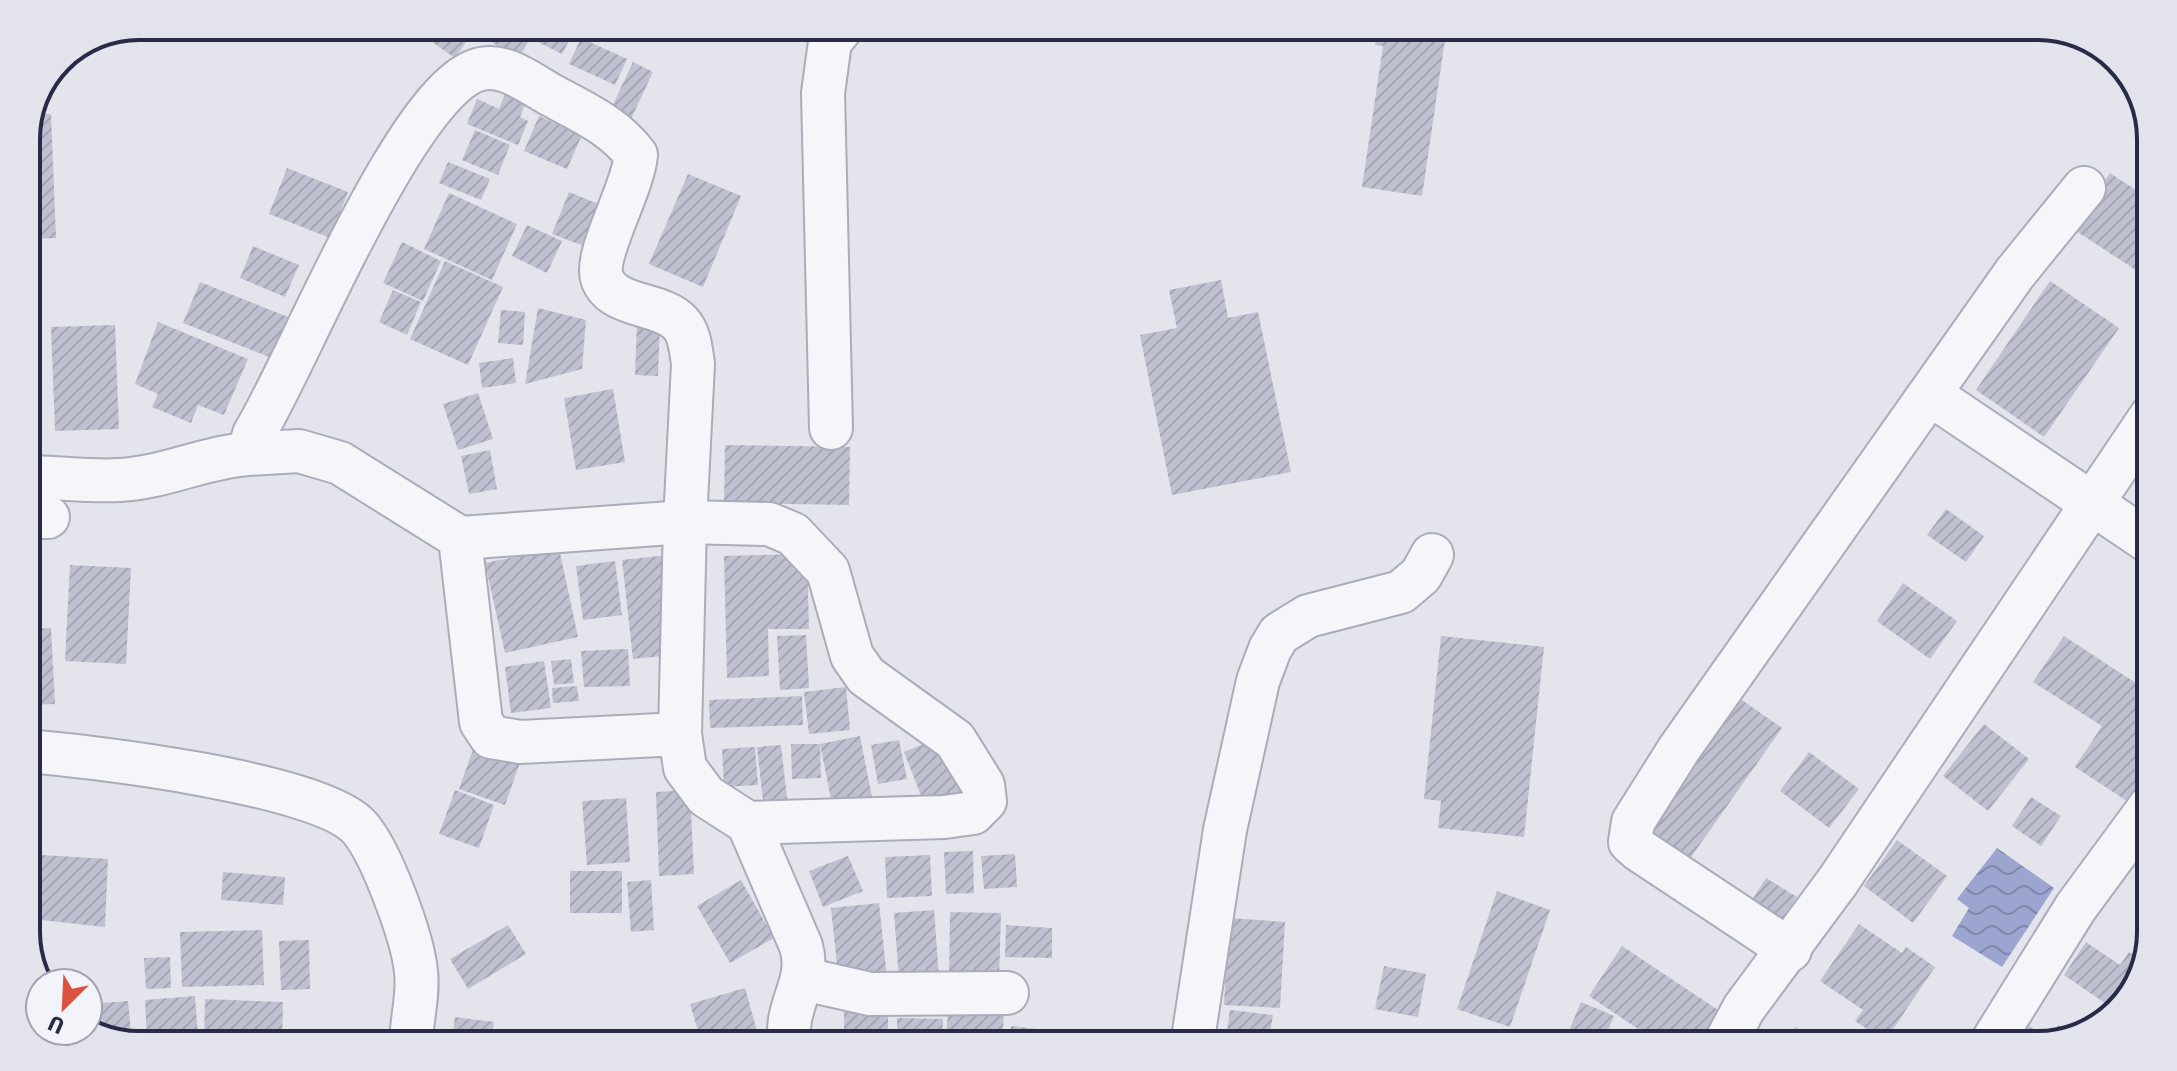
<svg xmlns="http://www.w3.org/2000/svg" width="2177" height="1071" viewBox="0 0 2177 1071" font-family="'Fira Sans',sans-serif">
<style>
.water{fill:url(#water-waves)}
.building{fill:url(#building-hatch)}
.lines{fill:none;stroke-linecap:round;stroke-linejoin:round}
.lane-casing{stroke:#abacba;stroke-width:24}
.street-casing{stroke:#abacba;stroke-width:46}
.lane{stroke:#f6f6fa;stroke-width:20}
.street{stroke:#f6f6fa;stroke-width:42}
.rim{fill:none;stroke:#282b47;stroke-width:4}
</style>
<defs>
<pattern id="water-waves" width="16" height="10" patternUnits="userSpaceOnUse" patternTransform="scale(2)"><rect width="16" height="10" fill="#9ba5cf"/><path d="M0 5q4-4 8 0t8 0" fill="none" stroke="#7e87aa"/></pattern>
<pattern id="building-hatch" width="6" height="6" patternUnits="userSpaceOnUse" patternTransform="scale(2)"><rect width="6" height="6" fill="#bfc1d0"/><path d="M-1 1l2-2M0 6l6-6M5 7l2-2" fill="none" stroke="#a4a6b4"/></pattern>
</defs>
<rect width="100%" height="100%" fill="#e3e4ec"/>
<path class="water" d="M1997,848L2054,888L2002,967L1952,936L1969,908L1957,899Z"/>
<g class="building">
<path d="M409,26H477L455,58Z"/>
<path d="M493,26H537L519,58L486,39Z"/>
<path d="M543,26H577L562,54L536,41Z"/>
<path d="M1378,26H1447L1422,196L1362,187L1383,46L1375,45Z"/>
<path d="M581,38L627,59L615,85L569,64Z"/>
<path d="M633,62L653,72L630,121L610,111Z"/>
<path d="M507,89L528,97L520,117L528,121L518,145L467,124L477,99L499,109Z"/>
<path d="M34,114H51L56,238L26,239V132Z"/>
<path d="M539,116L582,135L567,169L524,151Z"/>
<path d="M475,130L510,145L498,175L462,160Z"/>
<path d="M448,162L490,179L481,200L439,183Z"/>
<path d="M287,168L348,192L330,238L269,214Z"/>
<path d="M2110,173L2151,200V280L2073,229Z"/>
<path d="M688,174L741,196L703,287L649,264Z"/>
<path d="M569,192L613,210L597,251L552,234Z"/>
<path d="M449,193L517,224L492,280L424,249Z"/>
<path d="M527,225L562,241L547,273L512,256Z"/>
<path d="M402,242L441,261L423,301L383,283Z"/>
<path d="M253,246L299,265L285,297L240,278Z"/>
<path d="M445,261L503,287L468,365L410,339Z"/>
<path d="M1221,280L1228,318L1258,312L1291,472L1172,495L1140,335L1177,328L1169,290Z"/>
<path d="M2050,281L2119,328L2044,437L1976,390Z"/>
<path d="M200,282L293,319L277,360L183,323Z"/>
<path d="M393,290L421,302L407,335L379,322Z"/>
<path d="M538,308L586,320L582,369L525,384Z"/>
<path d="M501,310L525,312L523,345L498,343Z"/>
<path d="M158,322L248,359L224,415L198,405L191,423L152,407L158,394L135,384Z"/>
<path d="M637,322L660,323L658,376L635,375Z"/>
<path d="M115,325L119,429L55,431L51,327Z"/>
<path d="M513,358L516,383L482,388L479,363Z"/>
<path d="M613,389L625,462L576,470L564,398Z"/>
<path d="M478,393L493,439L458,450L443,404Z"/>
<path d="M725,445L850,447L849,505L724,503Z"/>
<path d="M490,450L497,489L469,494L461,456Z"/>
<path d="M1946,509L1984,536L1966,562L1927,535Z"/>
<path d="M559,548L578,637L505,653L485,563Z"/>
<path d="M807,554L809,629H768L769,676L727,678L724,556Z"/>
<path d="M669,555L681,654L633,659L622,560Z"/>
<path d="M615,561L622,615L583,620L576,566Z"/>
<path d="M70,565L131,568L126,664L65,661Z"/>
<path d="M1903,583L1957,621L1930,659L1877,621Z"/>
<path d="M51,628L55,704L26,705V629Z"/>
<path d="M806,635L809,688L780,690L777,636Z"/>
<path d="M1441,636L1544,647L1524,837L1438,828L1441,801L1424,799Z"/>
<path d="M2064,636L2151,693V769L2130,803L2075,767L2102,726L2033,682Z"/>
<path d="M628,649L630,686L584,687L581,651Z"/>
<path d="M571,659L574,683L554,685L551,661Z"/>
<path d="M544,661L551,708L511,713L505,667Z"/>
<path d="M577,686L579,701L553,703L552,688Z"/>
<path d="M846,687L850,730L809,734L804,692Z"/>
<path d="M802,696L803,725L710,728L709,700Z"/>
<path d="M1736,696L1782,728L1684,867L1638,835Z"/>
<path d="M1984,724L2029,759L1988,811L1943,776Z"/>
<path d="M860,736L872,797L832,804L820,744Z"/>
<path d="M941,737L966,797L927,811L904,752Z"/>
<path d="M899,740L907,779L878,784L871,745Z"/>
<path d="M475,744L521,760L505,805L459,789Z"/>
<path d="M791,744H820L821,778L792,779Z"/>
<path d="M781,745L788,807L764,809L757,747Z"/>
<path d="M755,747L758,785L724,787L722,749Z"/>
<path d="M1809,752L1859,789L1829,828L1780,791Z"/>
<path d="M455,790L494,805L479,848L439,834Z"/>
<path d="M690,790L694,874L659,876L656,792Z"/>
<path d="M2031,797L2061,816L2041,846L2012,826Z"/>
<path d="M626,798L630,862L587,865L582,801Z"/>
<path d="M1897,840L1947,876L1913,923L1864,886Z"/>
<path d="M973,851L974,893L946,894L944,852Z"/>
<path d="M26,854L108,859L105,927L41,920L40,897L26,895Z"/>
<path d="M1015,854L1017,887L984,889L981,856Z"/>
<path d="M930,855L932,896L887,898L885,857Z"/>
<path d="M848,856L863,891L823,907L809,871Z"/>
<rect x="570" y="871" width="52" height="42"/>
<path d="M223,872L285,877L283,905L221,900Z"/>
<path d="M1766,878L1797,897L1773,935L1742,916Z"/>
<path d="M651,880L654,930L631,932L627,882Z"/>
<path d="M741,880L774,938L730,963L697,906Z"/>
<path d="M1497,891L1550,910L1510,1027L1457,1009Z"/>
<path d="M879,903L887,978L839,983L831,908Z"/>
<path d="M934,910L939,977L899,980L894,913Z"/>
<path d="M950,912L1001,913L999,982L949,981Z"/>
<path d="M1229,918L1285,922L1280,1008L1224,1005Z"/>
<path d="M1859,924L1902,953L1906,947L1935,967L1885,1041L1855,1021L1863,1010L1820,981Z"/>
<path d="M508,925L526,954L468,989L450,959Z"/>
<path d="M1006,925L1052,928V958L1005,957Z"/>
<path d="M262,930L264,985L182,987L180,932Z"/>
<path d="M309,940L310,989L281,990L279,941Z"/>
<path d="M2086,942L2120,965L2129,952L2144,962L2140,982L2115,1010L2064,975Z"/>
<path d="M1622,946L1721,1012L1699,1045H1662L1589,996Z"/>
<path d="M170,957L171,988L146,989L144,958Z"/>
<path d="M1384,966L1426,974L1418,1017L1375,1009Z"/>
<path d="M745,988L759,1038L732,1045H702L690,1004Z"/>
<path d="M195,996L198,1036L147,1040L145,1000Z"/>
<path d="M205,999L283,1002L282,1045H204Z"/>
<path d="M128,1001L131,1032H88V1004Z"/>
<path d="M1581,1002L1614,1016L1602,1045H1563Z"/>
<path d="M948,1009L1004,1012L1002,1045H946Z"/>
<rect x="844" y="1010" width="44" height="35"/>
<path d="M1230,1010L1273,1015L1268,1045H1225Z"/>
<path d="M455,1017L494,1022L491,1045H451Z"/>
<path d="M897,1018L943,1019L942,1045H897Z"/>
<path d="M2027,1025L2050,1039L2058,1025L2073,1034L2038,1045H2015Z"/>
<path d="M1011,1026L1053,1031L1052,1045H1009Z"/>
<path d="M1796,1027L1820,1045H1783Z"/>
</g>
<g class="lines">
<defs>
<path id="lane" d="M26,446L28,477"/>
<g id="street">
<path d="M1931,395L2151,543"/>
<path d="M831,428L823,93L830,42L843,26"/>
<path d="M248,454L299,451L340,463L460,538L685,522L769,524L793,534L828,571L852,656L866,676L955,740L983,785L985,801L973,813L944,817L748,823"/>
<path d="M26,477C57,477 89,482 120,480C164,478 204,457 248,454L254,434C297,365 408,84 481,69C506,63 532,85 553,96C584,113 614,126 636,155C633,189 594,254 602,278C612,308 661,302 680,323C690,333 691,351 693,364L685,522L680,734L685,768L706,796L748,823L801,946C812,984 783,1005 790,1045"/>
<path d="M26,517H48"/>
<path d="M460,538L481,722L491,737L520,742L680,734"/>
<path d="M26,751C90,756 317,783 358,826C381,850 413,939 416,972C419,995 411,1021 411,1045"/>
<path d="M1790,950L1639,850L1630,842L1633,822L1679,749L2015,273L2084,188"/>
<path d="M804,979L870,994L1007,993"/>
<path d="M1192,1045L1225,830L1258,681L1270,649L1279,634L1308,616L1401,592L1421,575L1432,555"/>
<path d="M1724,1045L1744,1008L1838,881L2151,416"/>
<path d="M1990,1045L2076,907L2151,805"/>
</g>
</defs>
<use href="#lane" class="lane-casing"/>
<use href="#street" class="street-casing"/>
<use href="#lane" class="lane"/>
<use href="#street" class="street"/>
</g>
<path d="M0 0H2177V1071H0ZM139 40H2038A99 99 0 0 1 2137 139V932A99 99 0 0 1 2038 1031H139A99 99 0 0 1 40 932V139A99 99 0 0 1 139 40Z" fill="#e3e4eb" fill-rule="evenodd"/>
<path class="rim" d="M139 40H2038A99 99 0 0 1 2137 139V932A99 99 0 0 1 2038 1031H139A99 99 0 0 1 40 932V139A99 99 0 0 1 139 40Z"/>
<g transform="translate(64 1007) rotate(204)"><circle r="38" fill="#f3f4f9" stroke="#a2a4b2" stroke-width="2"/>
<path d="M0-6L14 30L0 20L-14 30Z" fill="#dc523d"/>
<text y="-12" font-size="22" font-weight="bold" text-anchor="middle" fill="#282b47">U</text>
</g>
</svg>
